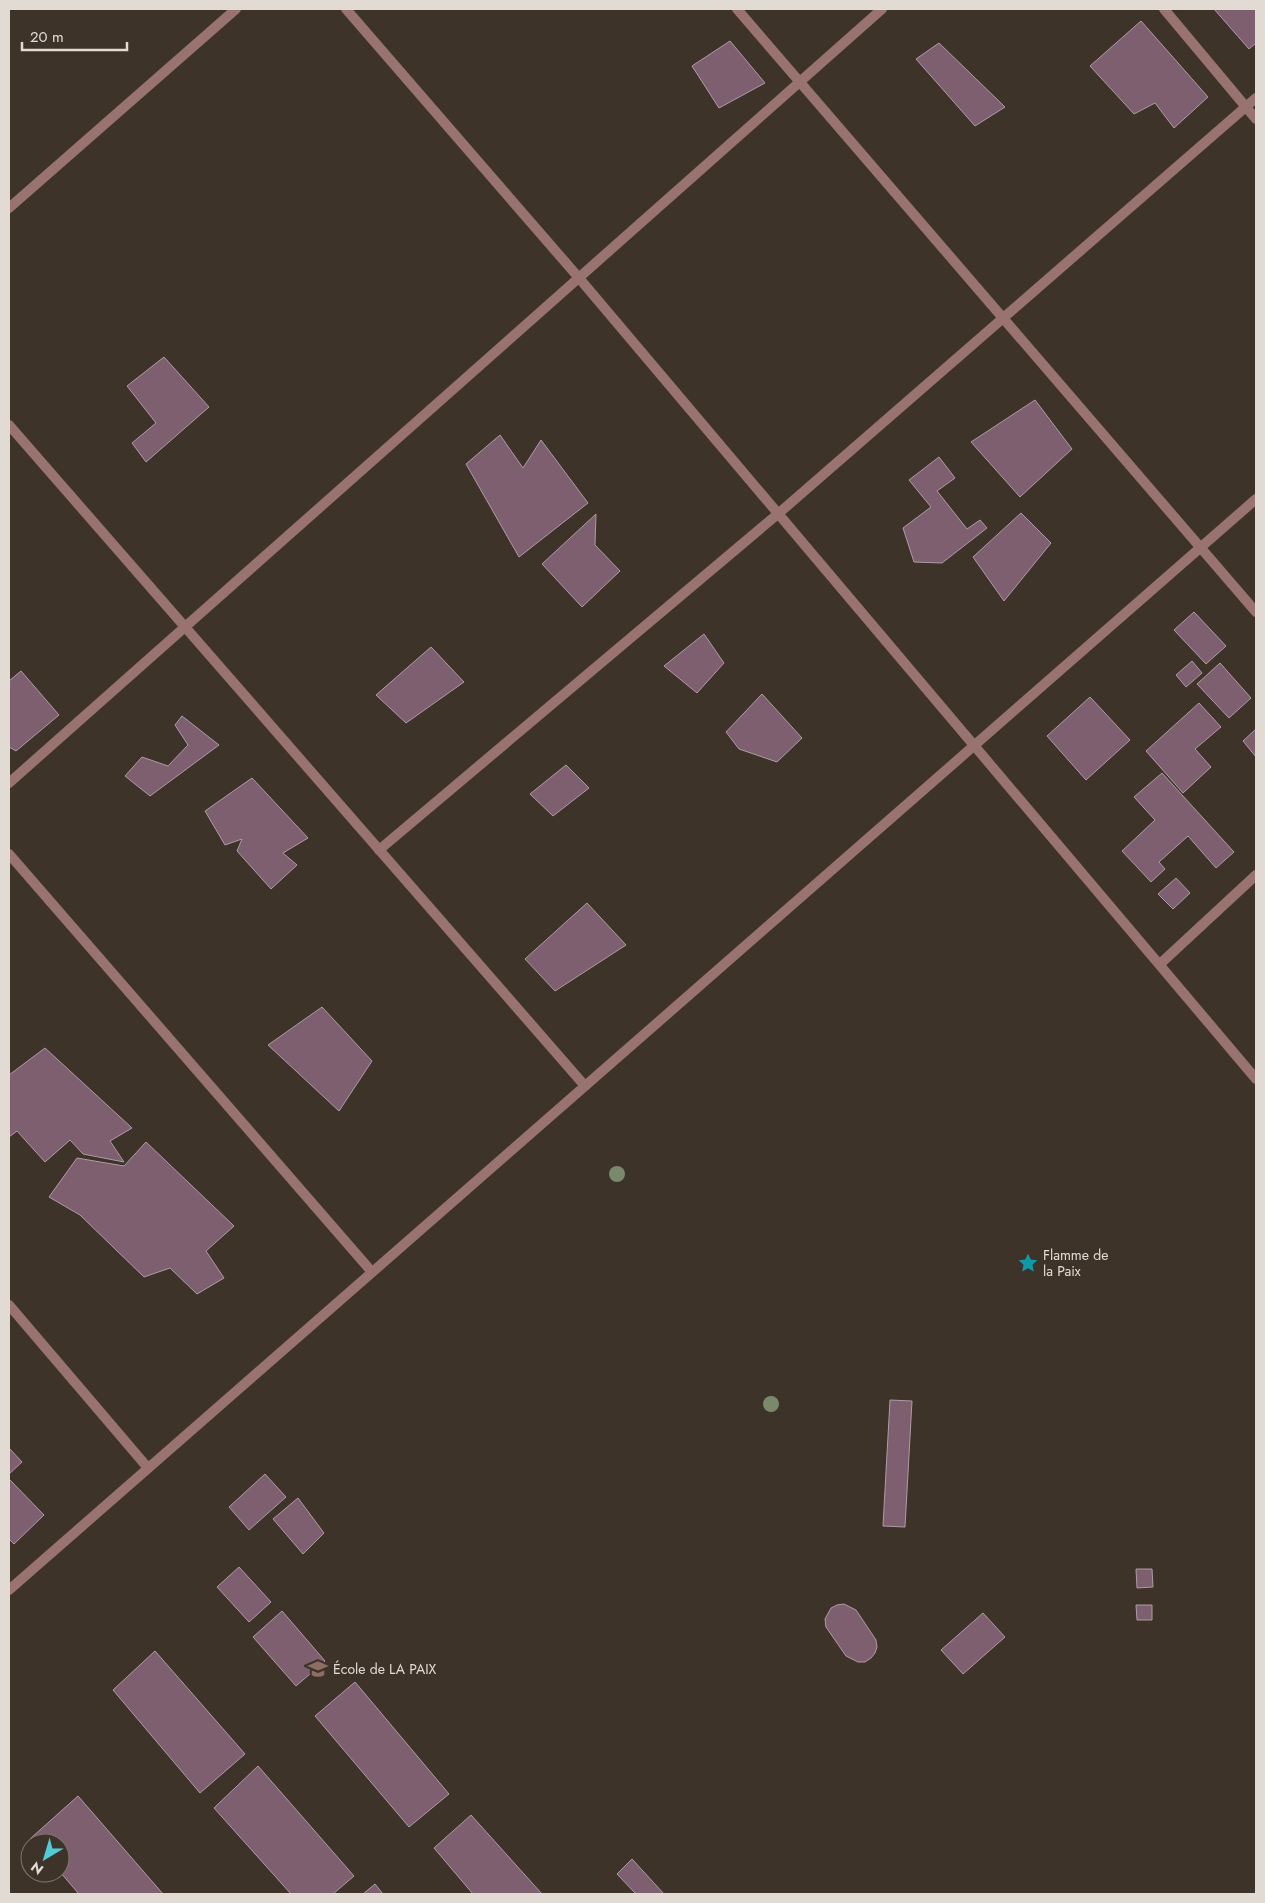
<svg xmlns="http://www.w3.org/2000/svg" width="1265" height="1903" viewBox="0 0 1265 1903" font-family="Jost,sans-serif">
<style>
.building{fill:#7e5f6f;stroke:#ae9ca5}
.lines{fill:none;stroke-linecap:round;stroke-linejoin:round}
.street{stroke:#98736f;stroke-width:10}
.tree{fill:#798a6c}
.labels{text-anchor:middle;stroke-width:4.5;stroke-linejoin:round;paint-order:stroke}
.poi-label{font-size:14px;fill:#e2dbd4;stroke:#3e3329;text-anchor:start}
</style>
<rect width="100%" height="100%" fill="#3e3329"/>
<g class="building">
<path d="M1214,9H1256V43L1249,49Z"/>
<path d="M1141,21L1208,97L1174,128L1155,103L1134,114L1090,66Z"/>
<path d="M730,41L765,83L719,108L692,66Z"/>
<path d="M939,43L1005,107L975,126L916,59Z"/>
<path d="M164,357L209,407L146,462L132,443L156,423L127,386Z"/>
<path d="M1035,400L1072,449L1020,497L971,442Z"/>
<path d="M500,435L523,468L541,440L588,503L519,557L466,464Z"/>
<path d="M939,457L955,478L937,491L967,529L980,520L987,528L942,563L914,562L903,528L931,507L909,480Z"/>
<path d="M1021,513L1051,543L1004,601L973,557Z"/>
<path d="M596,514L595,545L620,571L582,607L542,564Z"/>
<path d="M1194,612L1226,646L1206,664L1174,630Z"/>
<path d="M704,634L724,663L697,693L664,666Z"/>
<path d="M431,647L464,682L406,723L376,695Z"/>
<path d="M1192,661L1202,673L1186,687L1176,675Z"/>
<path d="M1220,663L1251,698L1229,718L1197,684Z"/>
<path d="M21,671L59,715L16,751L9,747V681Z"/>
<path d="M762,694L802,738L777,762L739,749L726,732Z"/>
<path d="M1090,697L1130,740L1086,780L1047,736Z"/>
<path d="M1199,703L1221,727L1195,749L1211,767L1183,793L1146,751Z"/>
<path d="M182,716L219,745L150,796L125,776L142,757L168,766L188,745L175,725Z"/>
<path d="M1256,729V757L1243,741Z"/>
<path d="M566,765L589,788L553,816L530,794Z"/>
<path d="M1162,773L1234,852L1216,868L1188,836L1159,862L1165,869L1151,882L1122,851L1155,820L1134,797Z"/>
<path d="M252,778L308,838L283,853L297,865L271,889L237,851L242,839L225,845L205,811Z"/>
<path d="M1176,878L1190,893L1173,909L1158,894Z"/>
<path d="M587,903L626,945L555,991L525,959Z"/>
<path d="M322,1007L372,1061L339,1111L268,1045Z"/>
<path d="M45,1048L132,1128L110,1141L124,1162L83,1154L70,1140L45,1162L17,1131L9,1137V1075Z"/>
<path d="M146,1142L234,1226L206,1251L224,1278L197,1294L170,1268L144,1277L80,1215L49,1197L77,1158L124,1166Z"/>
<path d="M890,1400L912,1401L905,1527L883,1526Z"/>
<path d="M9,1448L22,1462L9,1474Z"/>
<path d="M265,1474L286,1497L249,1530L229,1507Z"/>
<path d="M10,1480L44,1515L14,1544L9,1539V1482Z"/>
<path d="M298,1498L324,1533L303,1554L273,1519Z"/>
<path d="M239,1567L271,1602L249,1622L217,1587Z"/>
<path d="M1136,1569H1152L1153,1587L1137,1588Z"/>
<path d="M844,1604L856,1610L876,1640L877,1647L875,1653L871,1658L865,1662H858L846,1656L826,1627L825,1619L831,1608L837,1605Z"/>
<path d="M1136,1605H1152V1620H1137Z"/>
<path d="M282,1611L325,1661L296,1686L253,1637Z"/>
<path d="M983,1613L1005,1637L963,1674L941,1650Z"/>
<path d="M155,1651L245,1754L200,1793L113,1690Z"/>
<path d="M355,1682L449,1794L409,1827L315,1716Z"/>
<path d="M258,1766L354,1876L333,1894H291L214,1808Z"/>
<path d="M78,1796L163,1894H79L60,1872V1843H35L31,1838Z"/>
<path d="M471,1815L542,1894H473L434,1848Z"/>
<path d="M632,1859L664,1894H636L617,1874Z"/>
<path d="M375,1884L383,1894H363Z"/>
</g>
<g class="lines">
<g class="street">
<path d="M346,9L579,278L1256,1079"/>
<path d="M737,9L1256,612"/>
<path d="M1164,9L1256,119"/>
<path d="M9,208L236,9"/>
<path d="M9,425L585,1086"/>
<path d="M9,783L882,9"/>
<path d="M379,850L779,513L1256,98"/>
<path d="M9,854L372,1272"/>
<path d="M1160,964L1256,875"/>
<path d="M9,1305L148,1468"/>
<path d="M9,1590L1256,499"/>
</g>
</g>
<g class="tree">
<circle cx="617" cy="1174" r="8"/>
<circle cx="771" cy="1404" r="8"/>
</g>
<defs>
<symbol id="sight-bare" viewBox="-9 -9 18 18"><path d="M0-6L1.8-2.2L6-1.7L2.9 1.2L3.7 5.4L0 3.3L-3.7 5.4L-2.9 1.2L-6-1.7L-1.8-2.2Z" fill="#0f9aa8" stroke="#3e3329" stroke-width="2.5" paint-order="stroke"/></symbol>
<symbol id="school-bare" viewBox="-9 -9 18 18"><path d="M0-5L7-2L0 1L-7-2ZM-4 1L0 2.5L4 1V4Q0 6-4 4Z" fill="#8d6e63" stroke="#3e3329" stroke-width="2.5" paint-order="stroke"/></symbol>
</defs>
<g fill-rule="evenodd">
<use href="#sight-bare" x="1014" y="1249" width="28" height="28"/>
<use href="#school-bare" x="304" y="1655" width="28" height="28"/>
</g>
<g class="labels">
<g class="poi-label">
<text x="1043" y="1260">Flamme de<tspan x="1043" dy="16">la Paix</tspan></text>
<text x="333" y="1674">École de LA PAIX</text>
</g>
</g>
<rect width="1265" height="1903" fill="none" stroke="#e2dbd4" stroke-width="20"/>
<g transform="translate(45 1858) rotate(218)"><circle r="24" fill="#3e3329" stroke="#80766d"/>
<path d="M0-4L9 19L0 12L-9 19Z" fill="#52cbd9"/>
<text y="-8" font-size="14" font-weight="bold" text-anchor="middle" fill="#e2dbd4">N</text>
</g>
<path d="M22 42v8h105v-8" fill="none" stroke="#e2dbd4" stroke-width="2.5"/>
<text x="30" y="42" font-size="15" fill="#e2dbd4" stroke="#3e3329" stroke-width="4" paint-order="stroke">20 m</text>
</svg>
